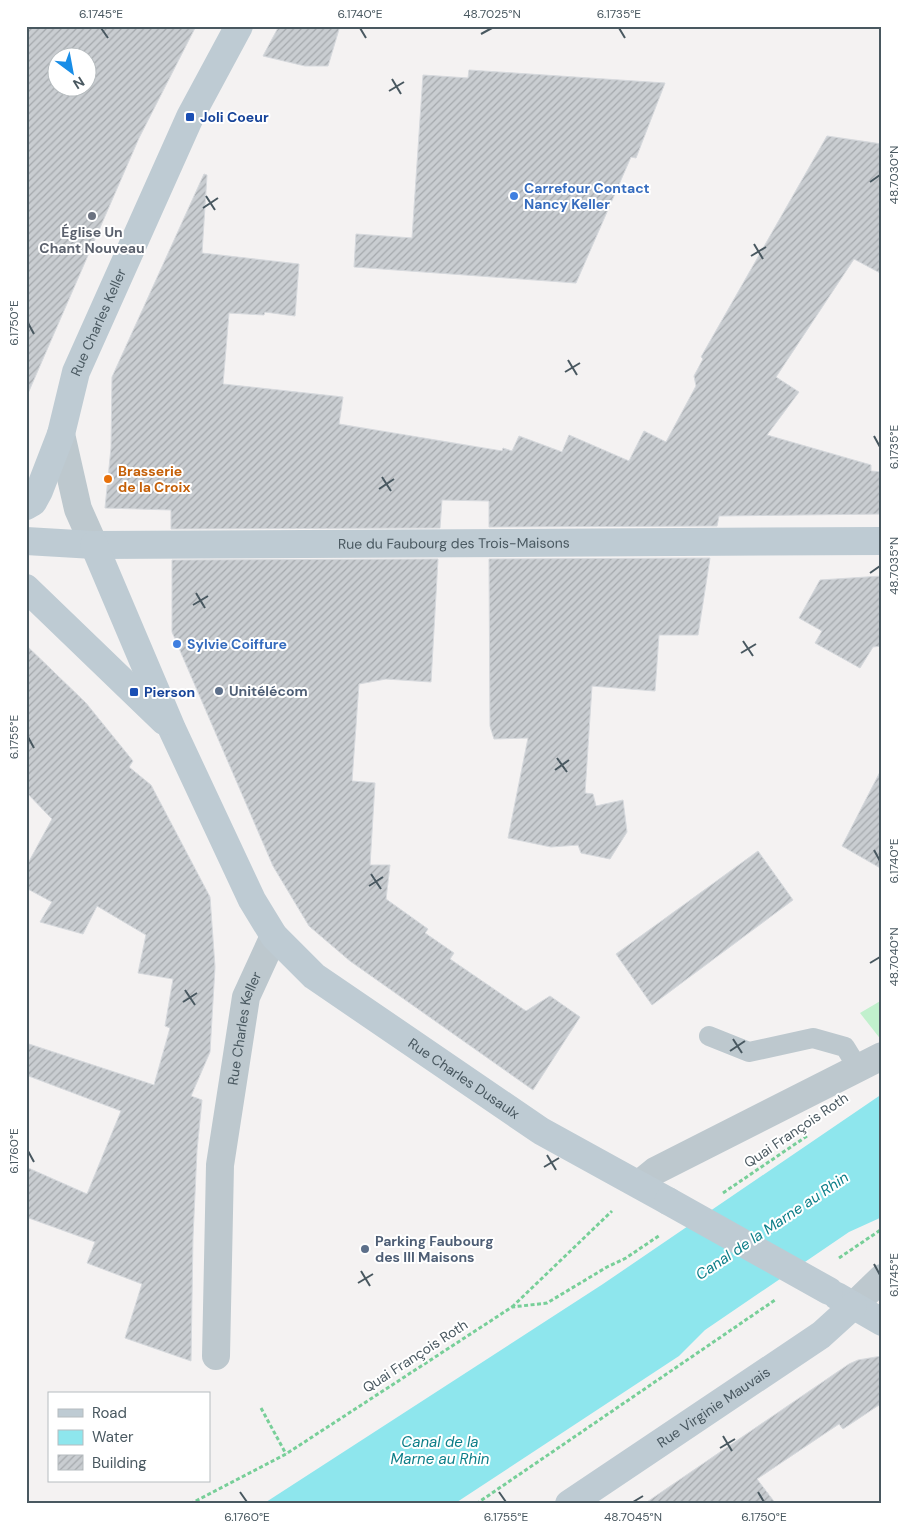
<svg xmlns="http://www.w3.org/2000/svg" width="908" height="1530" viewBox="0 0 908 1530" font-family="'DM Sans',sans-serif">
<style>
.green{fill:#c1f0cd}
.water{fill:#8ee6ed}
.building{fill:url(#building-hatch);stroke:#d6d9dd;fill-rule:evenodd}
.lines{fill:none;stroke-linecap:round;stroke-linejoin:round}
.path{stroke:#78cf99;stroke-width:3;stroke-dasharray:4 2.5;stroke-linecap:butt}
.lane{stroke:#bdc8ce;stroke-width:20}
.street{stroke:#bdc8ce;stroke-width:28}
.secondary{stroke:#becbd3;stroke-width:28}
.secondary-bridge{stroke:#becbd3;stroke-width:28}
.ticks{fill:none;stroke:#495860;stroke-width:2}
.transit-dot{fill:#1a4fb4;stroke:#fff;stroke-width:2}
.shop-dot{fill:#3f7fe0;stroke:#fff;stroke-width:2}
.worship-dot{fill:#6b7280;stroke:#fff;stroke-width:2}
.food-dot{fill:#e8710a;stroke:#fff;stroke-width:2}
.service-dot{fill:#5c6f8a;stroke:#fff;stroke-width:2}
.labels{text-anchor:middle;stroke-width:4;stroke-linejoin:round;paint-order:stroke}
.transit-label{font-size:14px;font-weight:bold;fill:#164399;stroke:#fff;text-anchor:start}
.shop-label{font-size:14px;font-weight:bold;fill:#366cbe;stroke:#fff;text-anchor:start}
.worship-label{font-size:14px;font-weight:bold;fill:#5b616d;stroke:#fff}
.street-label{font-size:14px;fill:#495860;stroke:#fff}
.food-label{font-size:14px;font-weight:bold;fill:#c56008;stroke:#fff;text-anchor:start}
.service-label{font-size:14px;font-weight:bold;fill:#4e5e75;stroke:#fff;text-anchor:start}
.water-label{font-size:15px;font-style:italic;fill:#0c7e88;stroke:#fff}
.neatline{fill:none;stroke:#495860;stroke-width:2}
.ticks-label{font-size:12px;text-anchor:middle;fill:#495860}
</style>
<defs>
<pattern id="building-hatch" width="6" height="6" patternUnits="userSpaceOnUse" patternTransform="scale(1.25)"><rect width="6" height="6" fill="#c9cdd1"/><path d="M-1 1l2-2M0 6l6-6M5 7l2-2" fill="none" stroke="#a5a9ad"/></pattern>
</defs>
<rect width="100%" height="100%" fill="#f4f2f2"/>
<path class="green" d="M882,1000V1041L860,1013Z"/>
<path class="water" d="M882,1094V1217L849,1232L705,1330L679,1356L454,1504H263L603,1284Z"/>
<g class="building">
<path d="M26,26H196L139,138L26,398ZM58,58H88V88H58Z"/>
<path d="M279,26H340L328,66H305L263,56Z"/>
<path d="M469,70L665,83L636,158L631,157L576,283L354,267L356,234L412,238L423,75L468,78Z"/>
<path d="M827,136L882,144V274L854,259L776,377L799,392L767,435L871,465V471L882,472V514L719,516L717,526L489,527V501L442,500L440,528L171,529V510L105,508L111,448L112,377L204,174L207,175L202,253L299,264L295,316L265,312L264,315L229,313L223,384L343,397L339,424L502,451L503,448L512,451L519,436L562,452L569,435L629,461L644,431L666,442L696,386L694,376L703,359L701,357Z"/>
<path d="M710,558L698,635H659L655,691L592,686L585,793L593,794L596,806L623,800L627,832L610,859L581,853L578,845L551,847L508,838L528,738L494,739L490,726L489,559Z"/>
<path d="M438,559L431,682L386,679L359,684L352,781L375,783L370,865H390L386,899L428,929L425,933L454,953L450,959L526,1011L550,996L580,1017L533,1090L350,961L309,926L273,866L172,632V560Z"/>
<path d="M882,576V646L873,647L860,668L815,643L822,631L799,618L820,580Z"/>
<path d="M26,645L86,703L133,761L129,767L151,785L210,897L215,967L210,1052L191,1096L202,1100L197,1150L193,1237L191,1361L125,1338L142,1284L87,1263L95,1242L26,1217V1167L87,1194L121,1111L26,1075V1043L154,1085L170,1028L165,1026L173,979L138,973L146,935L97,906L83,934L40,922L52,902L26,888V867L52,819L26,792Z"/>
<path d="M882,768V869L842,846Z"/>
<path d="M758,851L793,900L652,1005L616,954Z"/>
<path d="M882,1356V1403L843,1429L839,1424L757,1479L776,1504H644L849,1364L858,1360Z"/>
</g>
<g class="lines">
<g class="path">
<path d="M723,1193L807,1136"/>
<path d="M839,1258L882,1229"/>
<path d="M512,1307L612,1211"/>
<path d="M261,1408L286,1454"/>
<path d="M190,1504L286,1454L512,1307L547,1303L607,1267L626,1258L660,1235"/>
<path d="M476,1504L775,1300"/>
</g>
<path class="lane" d="M709,1036L749,1052L813,1038L845,1047L858,1068"/>
<g class="street">
<path d="M61,434L78,509L94,545"/>
<path d="M639,1184L655,1171L882,1056"/>
<path d="M853,1306L882,1278"/>
<path id="s1" d="M216,1356L220,1165L246,997L274,936"/>
</g>
<g class="secondary">
<path id="s2" d="M26,506L33,502L39,491L61,434L76,372L190,117L239,26"/>
<path id="s3" d="M26,541L94,545L882,541"/>
<path id="s4" d="M94,545L172,729L252,900L274,936L314,976L541,1131L668,1201"/>
<path d="M26,588L164,721"/>
<path d="M837,1296L882,1322"/>
<path id="s5" d="M569,1504L821,1335L853,1306"/>
</g>
<path class="secondary-bridge" d="M668,1201L829,1291"/>
</g>
<path class="ticks" d="M101,28L108,38M360,28L366,38M619,28L625,38M481,34L492,28M392,79L401,94M389,91L404,82M870,182L880,175M206,196L215,210M203,208L218,198M754,244L763,259M751,256L766,247M28,323L34,334M568,360L577,375M565,372L580,363M874,436L880,447M382,477L391,491M379,489L394,479M870,573L880,566M196,593L205,608M193,605L208,596M743,641L753,656M741,653L756,644M28,737L34,748M557,758L567,772M555,770L569,760M874,850L880,861M371,874L381,889M369,886L383,877M870,963L880,957M185,990L195,1005M183,1002L197,993M733,1039L742,1053M730,1051L745,1041M28,1151L34,1162M547,1155L556,1170M544,1167L559,1158M874,1264L880,1275M361,1271L370,1286M358,1283L373,1274M723,1436L732,1451M720,1448L735,1439M240,1492L247,1502M499,1492L506,1502M758,1492L764,1502M633,1502L643,1496"/>
<g class="transit-dot">
<rect x="185" y="112" width="10" height="10" rx="2.5"/>
<rect x="129" y="687" width="10" height="10" rx="2.5"/>
</g>
<g class="shop-dot">
<circle cx="514" cy="196" r="5"/>
<circle cx="177" cy="644" r="5"/>
</g>
<circle class="worship-dot" cx="92" cy="216" r="5"/>
<circle class="food-dot" cx="108" cy="479" r="5"/>
<g class="service-dot">
<circle cx="219" cy="691" r="5"/>
<circle cx="365" cy="1249" r="5"/>
</g>
<g class="labels">
<g class="transit-label">
<text x="200" y="122">Joli Coeur</text>
<text x="144" y="697">Pierson</text>
</g>
<g class="shop-label">
<text x="524" y="193">Carrefour Contact<tspan x="524" dy="16">Nancy Keller</tspan></text>
<text x="187" y="649">Sylvie Coiffure</text>
</g>
<g class="worship-label">
<text x="92" y="237">Église Un<tspan x="92" dy="16">Chant Nouveau</tspan></text>
</g>
<g class="street-label">
<text dy="5" stroke="none"><textPath href="#s2" startOffset="200">Rue Charles Keller</textPath></text>
<text dy="5" stroke="none"><textPath href="#s3" startOffset="428">Rue du Faubourg des Trois-Maisons</textPath></text>
<text dy="5" stroke="none"><textPath href="#s1" startOffset="330">Rue Charles Keller</textPath></text>
<text dy="5" stroke="none"><textPath href="#s4" startOffset="669">Rue Charles Dusaulx</textPath></text>
<text transform="translate(796 1130) rotate(-34)" y="5">Quai François Roth</text>
<text transform="translate(415 1356) rotate(-33)" y="5">Quai François Roth</text>
<text dy="5" stroke="none"><textPath href="#s5" startOffset="174">Rue Virginie Mauvais</textPath></text>
</g>
<g class="food-label">
<text x="118" y="476">Brasserie<tspan x="118" dy="16">de la Croix</tspan></text>
</g>
<g class="service-label">
<text x="229" y="696">Unitélécom</text>
<text x="375" y="1246">Parking Faubourg<tspan x="375" dy="16">des III Maisons</tspan></text>
</g>
<g class="water-label">
<text transform="translate(772 1226) rotate(-34)" y="5">Canal de la Marne au Rhin</text>
<text x="440" y="1447">Canal de la<tspan x="440" dy="17">Marne au Rhin</tspan></text>
</g>
</g>
<rect width="908" height="1530" fill="none" stroke="#ffffff" stroke-width="55"/>
<rect x="48" y="1392" width="162" height="90" fill="#ffffff" stroke="#b6bcbf"/>
<rect x="58" y="1409" width="25" height="8" fill="#becbd3" stroke="#b6bcbf"/>
<text x="92" y="1418" font-size="15" fill="#495860">Road</text>
<rect x="58" y="1430" width="25" height="15" fill="#8ee6ed" stroke="#b6bcbf"/>
<text x="92" y="1442" font-size="15" fill="#495860">Water</text>
<rect x="58" y="1455" width="25" height="15" fill="url(#building-hatch)" stroke="#b6bcbf"/>
<text x="92" y="1468" font-size="15" fill="#495860">Building</text>
<g transform="translate(72 72) rotate(148)"><circle r="24" fill="#ffffff" stroke="#b6bcbf"/>
<path d="M0-4L9 19L0 12L-9 19Z" fill="#188de7"/>
<text y="-8" font-size="14" font-weight="bold" text-anchor="middle" fill="#495860">N</text>
</g>
<rect x="28" y="28" width="852" height="1474" class="neatline"/>
<g class="ticks-label">
<text x="101" y="18">6.1745°E</text>
<text x="360" y="18">6.1740°E</text>
<text x="492" y="18">48.7025°N</text>
<text x="619" y="18">6.1735°E</text>
<text transform="translate(894 175) rotate(-90)" y="4">48.7030°N</text>
<text transform="translate(14 323) rotate(-90)" y="4">6.1750°E</text>
<text transform="translate(894 447) rotate(-90)" y="4">6.1735°E</text>
<text transform="translate(894 566) rotate(-90)" y="4">48.7035°N</text>
<text transform="translate(14 737) rotate(-90)" y="4">6.1755°E</text>
<text transform="translate(894 861) rotate(-90)" y="4">6.1740°E</text>
<text transform="translate(894 957) rotate(-90)" y="4">48.7040°N</text>
<text transform="translate(14 1151) rotate(-90)" y="4">6.1760°E</text>
<text transform="translate(894 1275) rotate(-90)" y="4">6.1745°E</text>
<text x="247" y="1521">6.1760°E</text>
<text x="506" y="1521">6.1755°E</text>
<text x="633" y="1521">48.7045°N</text>
<text x="764" y="1521">6.1750°E</text>
</g>
</svg>
